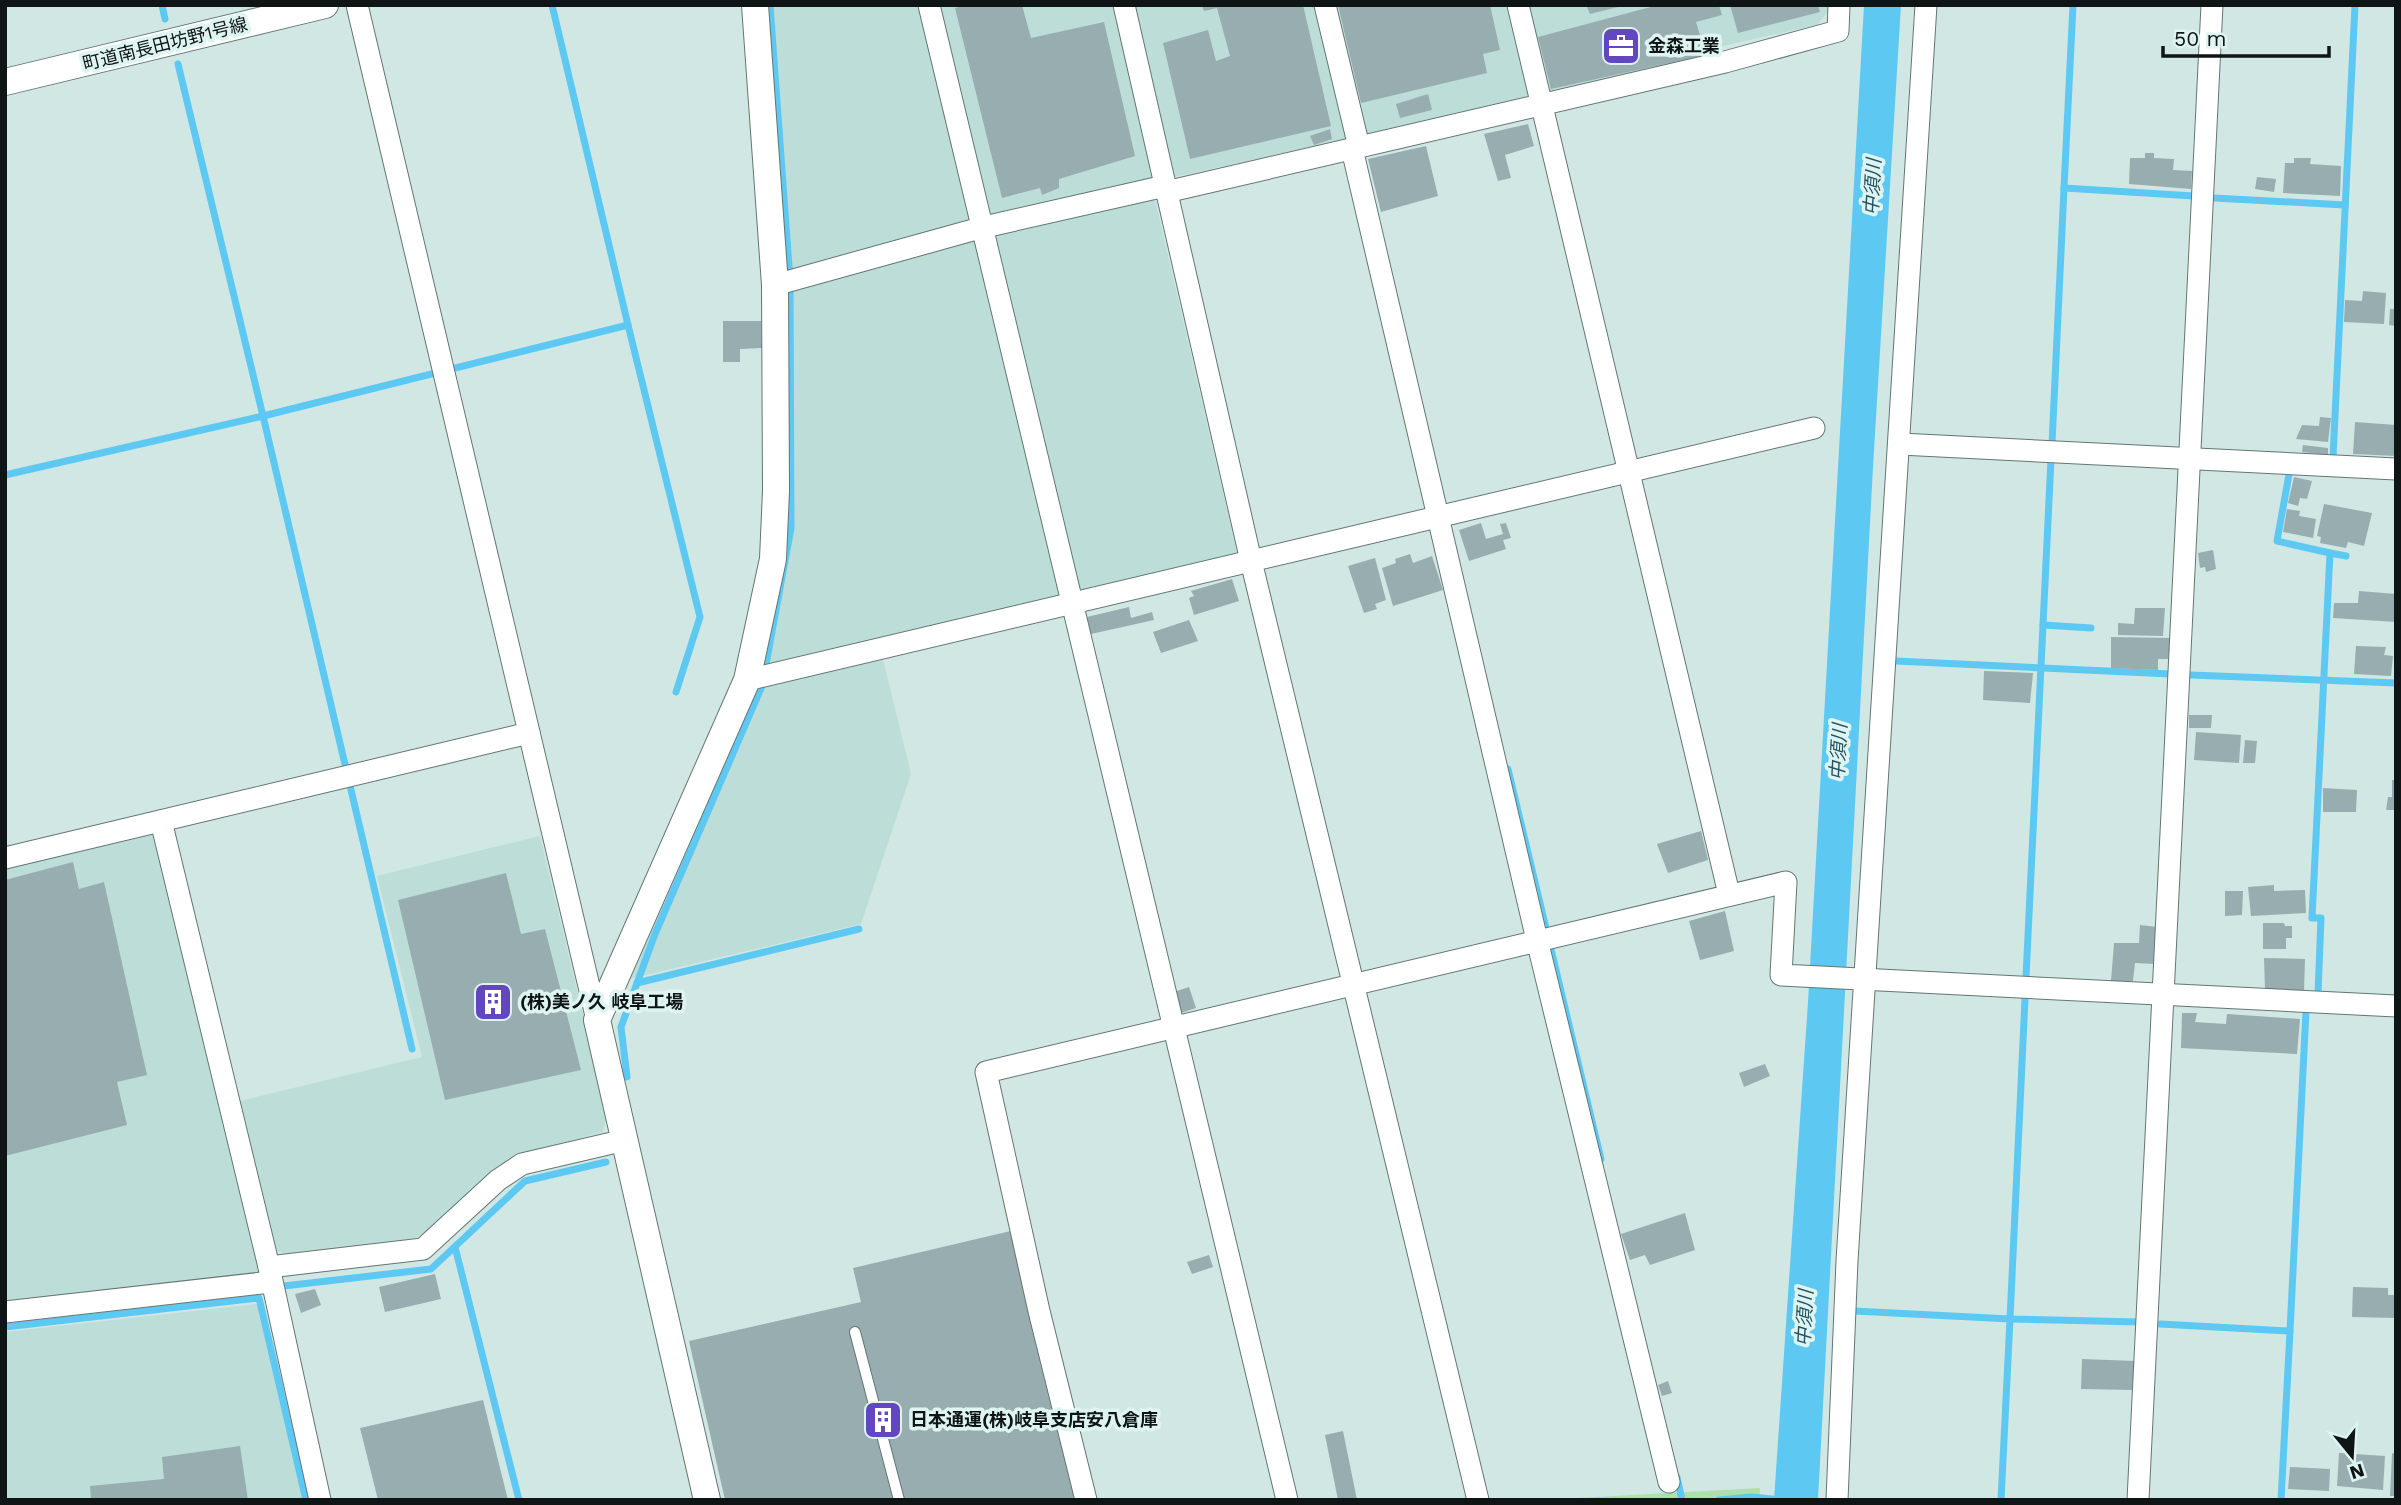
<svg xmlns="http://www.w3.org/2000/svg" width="2401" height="1505" viewBox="0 0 2401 1505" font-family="'Work Sans','Noto Sans JP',sans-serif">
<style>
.built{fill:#bdddd8}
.green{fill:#aee0ad}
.water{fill:#5dc9f3}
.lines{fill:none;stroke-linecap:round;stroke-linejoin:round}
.stream{stroke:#5dc9f3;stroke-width:7}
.building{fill:#98adb0}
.service-casing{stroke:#637673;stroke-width:12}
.minor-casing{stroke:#637673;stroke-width:23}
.tertiary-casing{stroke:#637673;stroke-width:28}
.service{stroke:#fff;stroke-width:10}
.minor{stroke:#fff;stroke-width:21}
.tertiary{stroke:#fff;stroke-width:26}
.labels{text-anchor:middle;stroke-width:7;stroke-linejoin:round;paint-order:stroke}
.street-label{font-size:18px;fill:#0e1514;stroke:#def4f1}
.poi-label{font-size:18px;font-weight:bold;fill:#0e1514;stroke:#def4f1;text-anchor:start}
.water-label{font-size:19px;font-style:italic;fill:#245163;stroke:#def4f1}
</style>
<rect width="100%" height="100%" fill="#d1e7e4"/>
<g class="built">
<path d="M764,5H1829L1828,12L1817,25L1718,47L1711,59L1151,182L1238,557L878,639L911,774L861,924L629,979L781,551Z"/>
<path d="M156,827L260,1270L255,1276L5,1302V863Z"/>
<path d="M540,836L607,1114L603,1132L518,1155L436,1226L415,1238L290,1256L275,1250L240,1101L422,1057L377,876Z"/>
<path d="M257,1304L304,1500H5V1332Z"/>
</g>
<path class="green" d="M1760,1488L1759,1500H1540Z"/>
<path class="water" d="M1864,5H1901L1873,467L1818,1500H1774L1808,1002Z"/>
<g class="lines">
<g class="stream">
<path d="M162,5L165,19"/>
<path d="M552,5L628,325"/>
<path d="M2073,5L2064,188L2194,196"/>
<path d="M178,64L263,416L628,325L700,617L676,692"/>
<path d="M2214,198L2345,205"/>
<path d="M2052,444L2064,188"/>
<path d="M2333,457L2355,5"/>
<path d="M2290,469L2277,541L2330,553L2312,918H2321L2318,994"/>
<path d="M5,475L263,416L412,1049"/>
<path d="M2330,553L2346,556"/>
<path d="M2043,625L2091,628"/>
<path d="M1896,661L2170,674"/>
<path d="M2191,675L2396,683"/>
<path d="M1508,769L1601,1159"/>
<path d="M2026,977L2051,459"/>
<path d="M637,983L859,929"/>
<path d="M2025,999L2010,1319L2139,1322"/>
<path d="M627,1077L621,1027L655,934L762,686L791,528L790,281L770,5"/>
<path d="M455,1247L519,1500"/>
<path d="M279,1290L284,1286L431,1269L525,1181L606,1162"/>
<path d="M1854,1311L2010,1319L2001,1500"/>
<path d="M2160,1324L2290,1331L2281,1500"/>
<path d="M5,1327L259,1298L306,1500"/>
<path d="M2290,1331L2306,1011"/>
<path d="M1677,1477L1682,1500"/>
<path d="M1719,1500L1751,1497L1782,1500"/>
</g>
</g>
<g class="building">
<path d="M965,5H1022L1031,38L1104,22L1135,156L1059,179V188L1042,195L1040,188L1002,198L955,8Z"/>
<path d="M1202,5H1303L1331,126L1190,159L1163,43L1208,30L1216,61L1230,56L1217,8L1204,11Z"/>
<path d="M1338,5H1490L1500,50L1483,54L1487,73L1361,103Z"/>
<path d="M1586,5H1622V6L1590,14Z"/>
<path d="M1658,5H1719L1722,15L1696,22L1706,55L1551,89L1538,37Z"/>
<path d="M1730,5H1818L1820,12L1738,33Z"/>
<path d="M1428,94L1432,110L1400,118L1396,104Z"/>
<path d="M1528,124L1534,146L1505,155L1511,178L1498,181L1484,134Z"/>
<path d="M1330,129L1332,139L1314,145L1310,136Z"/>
<path d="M1426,146L1438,196L1381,212L1368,159Z"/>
<path d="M2145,153H2154V158L2174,159L2173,170L2192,171L2191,189L2129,184L2130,158H2145Z"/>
<path d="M2294,158H2311L2310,164L2341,166L2340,196L2283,193L2285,163H2294Z"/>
<path d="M2257,177L2276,179L2274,192L2255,189Z"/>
<path d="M2363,291L2386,293L2384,324L2344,322L2345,300L2362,301Z"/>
<path d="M2390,309H2396V326L2389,325Z"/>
<path d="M723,321H761L762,348L740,349V362H723Z"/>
<path d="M2320,417L2331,418L2328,442L2296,439L2302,425L2319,426Z"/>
<path d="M2355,422L2396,425V456L2353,454Z"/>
<path d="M2303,445L2328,448V455L2302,452Z"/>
<path d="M2294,477L2312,481L2307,499L2300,498L2298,506L2288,503Z"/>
<path d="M2324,504L2372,513L2364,546L2348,542L2346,548L2320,543L2321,537L2317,536Z"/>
<path d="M2287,509L2300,511L2299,516L2316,519L2313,538L2283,532Z"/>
<path d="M1481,523L1486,539L1503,534L1500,524L1506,523L1511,538L1503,540L1506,549L1469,561L1459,530Z"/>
<path d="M2213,550L2216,569L2206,572L2205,567L2200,568L2198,553Z"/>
<path d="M1410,554L1413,563L1432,556L1443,590L1393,606L1382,568L1396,563L1395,559Z"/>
<path d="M1375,558L1386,600L1375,604L1377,609L1364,613L1348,566Z"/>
<path d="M1232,579L1239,601L1194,615L1189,598L1194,596L1191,591Z"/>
<path d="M2359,591L2396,594V622L2333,618L2334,603H2358Z"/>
<path d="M1129,607L1131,618L1152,612L1154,620L1091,634L1087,617Z"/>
<path d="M2135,608H2165L2163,636L2118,635V623L2134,624Z"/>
<path d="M1189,620L1198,641L1161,653L1153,632Z"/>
<path d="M2111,637L2171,638L2168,659H2158V670L2111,668Z"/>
<path d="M2356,646L2386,647L2384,655L2393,656L2391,676L2354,674Z"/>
<path d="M1984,671L2033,673L2030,703L1983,700Z"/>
<path d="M2189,715H2212L2211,728H2189Z"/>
<path d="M2196,732L2241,735L2239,763L2194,760Z"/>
<path d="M2245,740L2257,741L2255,763H2243Z"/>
<path d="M2392,780H2396V810H2386L2388,797H2392Z"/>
<path d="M2323,788L2357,790L2356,812H2323Z"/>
<path d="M1701,831L1708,860L1668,873L1657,844Z"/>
<path d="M73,862L79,889L104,882L147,1075L117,1082L127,1125L5,1156V880Z"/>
<path d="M506,873L521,934L545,929L581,1070L445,1100L398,900Z"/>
<path d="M2274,885V891L2305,890L2306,913L2251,916L2248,887Z"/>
<path d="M2225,891H2243L2242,915L2225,916Z"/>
<path d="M1725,911L1734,951L1700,960L1689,921Z"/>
<path d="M2263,923H2284L2285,926H2292V938H2286V949H2263Z"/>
<path d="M2140,925L2158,927L2155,964L2135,963L2133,981H2111L2114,943H2139Z"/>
<path d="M2264,958L2305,959L2304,991L2265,989Z"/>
<path d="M1189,987L1196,1008L1181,1013L1174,992Z"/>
<path d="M2182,1013H2197L2195,1022L2226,1024L2227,1014L2300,1019L2297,1054L2181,1048Z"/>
<path d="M1765,1064L1770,1076L1744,1087L1739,1073Z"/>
<path d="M1685,1213L1695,1250L1650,1265L1645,1255L1630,1260L1621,1234Z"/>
<path d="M1015,1230L1079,1500H725L689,1341L861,1302L853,1268Z"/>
<path d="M1209,1255L1213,1267L1192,1274L1187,1262Z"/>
<path d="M435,1274L441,1299L385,1312L379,1287Z"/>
<path d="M2353,1287L2388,1288V1295H2396V1318L2352,1317Z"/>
<path d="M315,1289L321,1305L301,1313L295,1294Z"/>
<path d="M2082,1359L2135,1361L2132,1390L2081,1389Z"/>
<path d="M1668,1381L1672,1393L1662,1396L1658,1385Z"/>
<path d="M483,1400L508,1500H378L360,1428Z"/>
<path d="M1343,1431L1357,1500H1338L1325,1435Z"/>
<path d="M240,1446L248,1500H91L90,1486L164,1479L162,1457Z"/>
<path d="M2339,1453L2385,1456L2383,1490L2337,1486Z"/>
<path d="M2392,1453L2396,1454V1496H2390Z"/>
<path d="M2290,1467L2330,1469L2329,1491L2288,1489Z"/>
</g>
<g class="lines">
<defs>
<path id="service" d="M855,1332L899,1500"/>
<g id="minor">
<path d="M357,5L597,1020"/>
<path d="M929,5L1287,1500"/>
<path d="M1124,5L1251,561L1478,1500"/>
<path d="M1325,5L1359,147"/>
<path d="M1518,5L1729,894"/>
<path d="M1352,149L1537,940L1669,1482"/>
<path d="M1166,192L1725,62L1838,31L1839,5"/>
<path d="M775,285L980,228L1165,186"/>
<path d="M1900,444L2396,469"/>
<path d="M747,680L1814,428"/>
<path d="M161,821L269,1267L320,1500"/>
<path d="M5,858L529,733"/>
<path d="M269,1267L423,1249L498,1180L522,1164L625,1140"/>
<path d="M5,1312L271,1282"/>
<path d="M1086,1500L1039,1311L986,1072L1786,882L1781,975L2396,1006"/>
<path d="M1837,1500L1847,1261L1926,5"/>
<path d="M2138,1500L2212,5"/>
</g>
<g id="tertiary">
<path d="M5,82L325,5"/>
<path d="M707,1500L597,1020L747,680L773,559L776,491L775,285L755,5"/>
</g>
</defs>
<use href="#service" class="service-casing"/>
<use href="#minor" class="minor-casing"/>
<use href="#tertiary" class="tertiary-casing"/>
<use href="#service" class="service"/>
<use href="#minor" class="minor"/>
<use href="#tertiary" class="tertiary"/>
</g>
<defs>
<symbol id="office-square" viewBox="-11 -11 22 22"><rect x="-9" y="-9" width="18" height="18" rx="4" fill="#6247c0" stroke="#def4f1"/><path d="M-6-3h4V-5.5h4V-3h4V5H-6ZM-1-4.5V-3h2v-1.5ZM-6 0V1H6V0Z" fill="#fff"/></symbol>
<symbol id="building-square" viewBox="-11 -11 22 22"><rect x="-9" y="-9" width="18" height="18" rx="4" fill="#6247c0" stroke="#def4f1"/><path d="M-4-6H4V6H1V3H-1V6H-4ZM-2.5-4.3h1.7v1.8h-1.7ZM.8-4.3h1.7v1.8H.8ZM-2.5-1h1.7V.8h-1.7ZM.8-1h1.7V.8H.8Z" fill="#fff"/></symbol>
</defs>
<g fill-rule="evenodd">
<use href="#office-square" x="1599" y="24" width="44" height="44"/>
<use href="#building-square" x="471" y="980" width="44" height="44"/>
<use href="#building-square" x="861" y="1398" width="44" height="44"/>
</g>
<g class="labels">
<g class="street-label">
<text transform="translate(165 44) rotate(-14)" y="6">町道南長田坊野1号線</text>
</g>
<g class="poi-label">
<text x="1648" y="52">金森工業</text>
<text x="520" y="1008">(株)美ノ久 岐阜工場</text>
<text x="910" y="1426">日本通運(株)岐阜支店安八倉庫</text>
</g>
<g class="water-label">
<text transform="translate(1872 187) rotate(-87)" y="7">中須川</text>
<text transform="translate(1838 752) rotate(-87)" y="7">中須川</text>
<text transform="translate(1804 1318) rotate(-87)" y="7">中須川</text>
</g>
</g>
<rect width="2401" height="1505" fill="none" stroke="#0e1514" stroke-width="14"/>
<g transform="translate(2352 1456) rotate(162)" stroke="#def4f1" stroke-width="5" paint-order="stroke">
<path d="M0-5L12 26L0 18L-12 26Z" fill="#0e1514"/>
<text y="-10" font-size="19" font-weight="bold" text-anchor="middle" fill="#0e1514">N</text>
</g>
<path d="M2163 46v10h166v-10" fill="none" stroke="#0e1514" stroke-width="3.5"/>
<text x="2174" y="46" font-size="21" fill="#0e1514" stroke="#def4f1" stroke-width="5" paint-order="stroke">50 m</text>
</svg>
